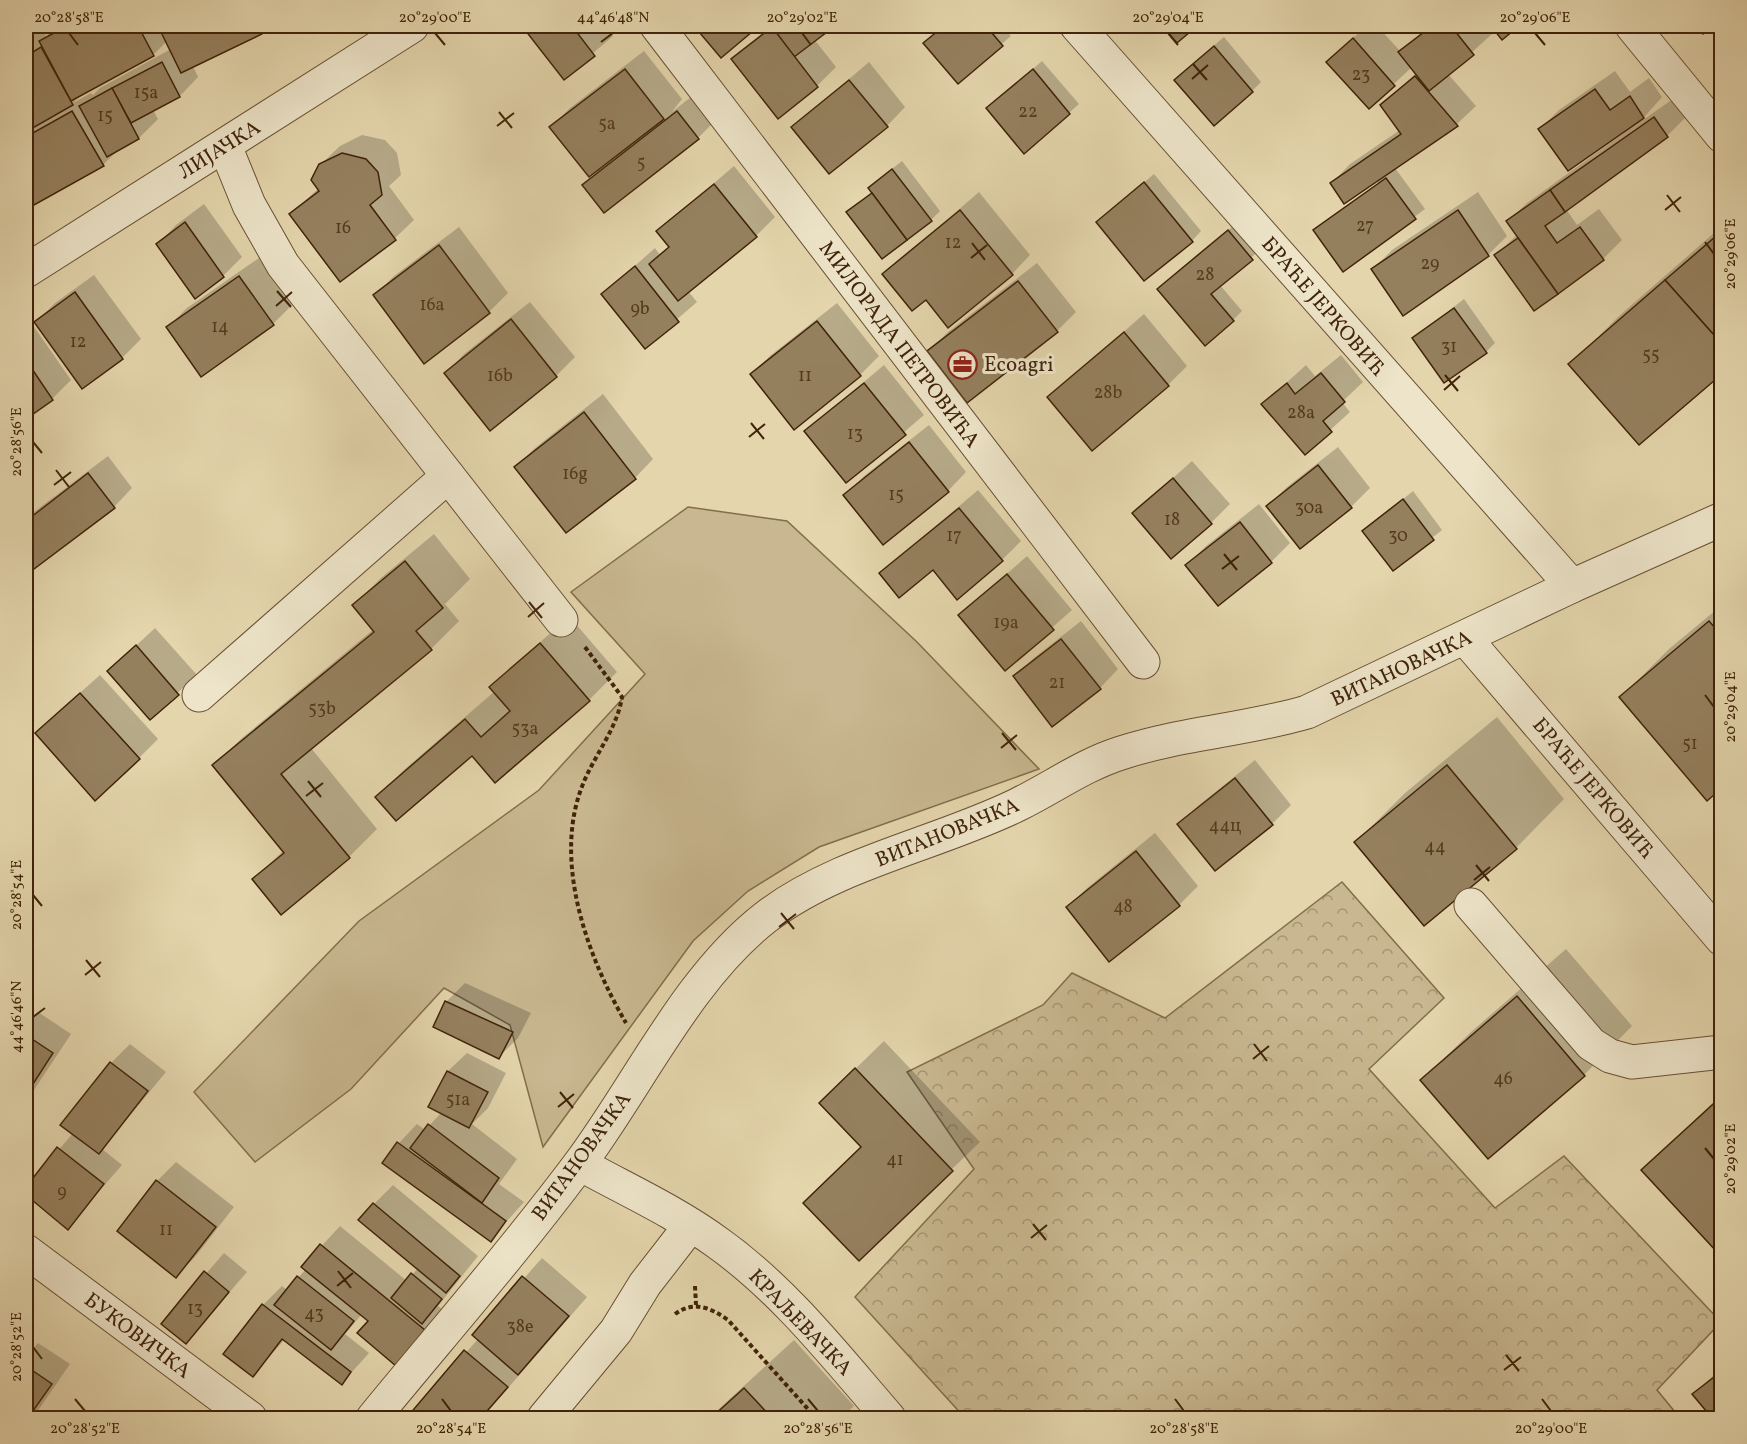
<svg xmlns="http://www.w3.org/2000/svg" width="1747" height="1444" viewBox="0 0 1747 1444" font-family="Vollkorn,serif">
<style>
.grass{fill:#c8b790;stroke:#846d4c;stroke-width:1.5}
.forest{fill:url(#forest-crowns);stroke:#846d4c;stroke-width:1.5}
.shadow{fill:#0003;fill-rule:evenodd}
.building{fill:#95805e;stroke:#402309;stroke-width:1.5}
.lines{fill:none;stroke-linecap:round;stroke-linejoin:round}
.minor-casing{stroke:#695032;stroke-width:35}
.path{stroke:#402309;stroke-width:4;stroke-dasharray:4.5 3;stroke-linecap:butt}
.minor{stroke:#ede4c9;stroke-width:33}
.ticks{fill:none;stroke:#402309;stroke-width:2}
.labels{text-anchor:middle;stroke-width:6;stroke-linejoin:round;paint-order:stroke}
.number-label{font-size:18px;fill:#553a1e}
.street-label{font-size:21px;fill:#402309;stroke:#ede4c9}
.poi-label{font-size:21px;fill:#402309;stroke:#ede4c9;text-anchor:start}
.neatline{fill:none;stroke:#402309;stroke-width:2}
.ticks-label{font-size:15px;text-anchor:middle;fill:#402309}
</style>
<defs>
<pattern id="forest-crowns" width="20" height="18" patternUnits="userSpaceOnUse" patternTransform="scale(1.5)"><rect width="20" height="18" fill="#c8b790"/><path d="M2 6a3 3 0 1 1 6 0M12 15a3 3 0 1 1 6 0" fill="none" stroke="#a49474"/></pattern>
</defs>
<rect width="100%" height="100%" fill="#e4d5ac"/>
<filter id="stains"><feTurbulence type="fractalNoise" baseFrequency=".00333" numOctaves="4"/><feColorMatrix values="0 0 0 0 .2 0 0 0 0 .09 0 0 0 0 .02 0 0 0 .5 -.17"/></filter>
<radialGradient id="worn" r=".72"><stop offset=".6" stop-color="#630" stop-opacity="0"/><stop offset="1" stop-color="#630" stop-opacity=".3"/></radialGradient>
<path class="grass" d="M688,507L787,521L917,642L1039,769L819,847L748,891L693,941L543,1147L510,1025L444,988L351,1089L255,1162L194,1092L359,921L539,790L645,674L571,592Z"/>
<path class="forest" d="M1342,882L1444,998L1369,1069L1495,1208L1564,1156L1721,1322L1657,1390L1680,1418H965L855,1297L974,1169L907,1072L1043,1005L1072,973L1165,1018Z"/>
<g class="shadow">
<path d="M26,26H40L46,36L56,26H269L261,33L193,66L198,77L180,96L153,110L158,119L139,138L119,149L103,165L34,203L26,189ZM167,41L171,49L100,88L93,95L91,93L73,103L83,93L154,54Z"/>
<path d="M532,26H605L613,36L564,78L527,31Z"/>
<path d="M696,26H757L721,55Z"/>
<path d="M771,26H832L814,39L836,67L817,86L733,59Z"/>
<path d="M944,26H1003L1011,36L958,82L925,43Z"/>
<path d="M1367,26H1377L1401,52L1429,26H1485L1492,34L1448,74L1476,106L1457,124L1395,168L1425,209L1343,270L1315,231L1378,183L1376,180L1332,183L1350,164L1400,130L1382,105L1416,73L1412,67L1369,107L1347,43Z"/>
<path d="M1224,37L1261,82L1252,91L1185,70Z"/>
<path d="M644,51L682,99L672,112L696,93L717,119L698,138L584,185L598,171L551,127L570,108Z"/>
<path d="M1042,61L1079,104L1025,152L998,99Z"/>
<path d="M869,62L905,107L887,126L793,127Z"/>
<path d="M1615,71L1630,92L1649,78L1662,97L1640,122L1673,99L1686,117L1667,136L1566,209L1577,225L1599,209L1622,240L1603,259L1535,309L1496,255L1518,234L1508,221L1527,203L1624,133L1623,131L1540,129L1559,110Z"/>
<path d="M362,135L385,140L397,153L401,175L389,186L414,220L395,238L341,280L290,214L319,188L320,165L340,146Z"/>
<path d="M902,161L940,211L931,220L848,212L873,191L870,188L879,179Z"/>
<path d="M734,166L775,217L756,236L688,291L697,302L645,347L603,294L655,248L660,255L670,245L658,231Z"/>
<path d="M1154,174L1201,231L1192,241L1098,222Z"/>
<path d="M979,192L1030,255L1012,274H884Z"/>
<path d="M1478,192L1507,236L1488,255L1403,314L1373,269L1392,250Z"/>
<path d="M204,204L242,257L223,276L158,244L176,225Z"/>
<path d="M1238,222L1261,249L1220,285L1242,311L1233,320L1169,280Z"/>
<path d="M1722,226V371L1571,364L1619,316Z"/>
<path d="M459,227L508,293L490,311L424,361L375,295L394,276Z"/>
<path d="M259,258L292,305L273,324L168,327L187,308Z"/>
<path d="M1037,263L1076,312L1057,331L929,351L948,332Z"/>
<path d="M94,275L141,339L122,358L36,322L55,303Z"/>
<path d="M1464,299L1495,343L1486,352L1414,338Z"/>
<path d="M530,302L575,357L556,376L446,373L464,354Z"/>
<path d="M837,303L879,356L860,375L794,428L752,374L771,355Z"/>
<path d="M1144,314L1187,366L1168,385L1049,397Z"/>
<path d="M30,321L71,380L52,399L26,417V324Z"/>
<path d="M1341,355L1363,382L1342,402L1350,412L1305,453L1263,404L1306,365L1315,376Z"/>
<path d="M884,365L924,415L847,481L806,431Z"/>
<path d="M603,394L653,459L635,478L516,467L535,448Z"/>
<path d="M929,425L966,472L948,491L845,495L864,476Z"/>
<path d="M1338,447L1370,488L1351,507L1301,547L1268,506L1287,487Z"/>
<path d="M108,456L132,488L114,507L26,573V518Z"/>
<path d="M1192,461L1230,504L1211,523L1134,513Z"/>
<path d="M978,490L1021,541L1002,560L881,573Z"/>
<path d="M1413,491L1442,530L1393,569L1364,531Z"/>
<path d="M1259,504L1290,543L1271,562L1187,565L1206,546Z"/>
<path d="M434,534L470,579L445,604L459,621L431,649L311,748L377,829L349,857L281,913L254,879L284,850L214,765L242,738L374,629L354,605L382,577Z"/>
<path d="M1027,556L1072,610L1005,669L960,615Z"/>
<path d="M1722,605V786L1621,697L1669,649Z"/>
<path d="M569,616L617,672L589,700L377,797L405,769L495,691L491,687Z"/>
<path d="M1081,621L1118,669L1100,688L1015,676L1034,658Z"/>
<path d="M155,628L197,675L150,718L109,671Z"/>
<path d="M100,675L158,739L139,758L56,714Z"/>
<path d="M1497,717L1564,799L1516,848L1356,842L1405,793Z"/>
<path d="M1255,760L1291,805L1272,824H1179L1198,806Z"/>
<path d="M1155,833L1198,886L1179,905L1068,907L1087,888Z"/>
<path d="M1566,949L1632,1026L1584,1075L1488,1157L1422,1080L1471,1032Z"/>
<path d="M465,983L531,1013L518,1038L499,1057L446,1002Z"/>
<path d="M38,1012L71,1034L26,1102V1024Z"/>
<path d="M884,1041L980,1142L859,1259L863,1147L849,1075Z"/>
<path d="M130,1044L166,1072L102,1149L122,1165L67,1228L26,1193V1189L73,1133L111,1063Z"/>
<path d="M467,1053L506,1073L488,1108L472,1124L517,1159L499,1184L524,1202L490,1240L399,1143L417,1124L425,1130L442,1112L430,1106L448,1071Z"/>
<path d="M1722,1094V1246L1643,1170Z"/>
<path d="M176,1162L234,1207L195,1257L176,1276L157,1181Z"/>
<path d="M393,1185L478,1256L438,1306L443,1310L415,1345L362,1314L345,1334L369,1353L342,1383L285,1339L253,1375L226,1354L263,1305L282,1286L287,1290L306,1269L303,1266L340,1226L407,1281L418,1268L374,1204Z"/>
<path d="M224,1253L247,1272L186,1342L163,1323Z"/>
<path d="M542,1258L587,1297L482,1418H413L410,1416L478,1339L474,1335Z"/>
<path d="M794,1340L854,1406L842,1418H709Z"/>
<path d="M38,1343L70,1364L33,1418H26V1356Z"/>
<path d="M1722,1367V1418H1714L1694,1394Z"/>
</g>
<g class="building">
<path d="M67,26H86L88,30L98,26H138L154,56L71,101L39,41Z"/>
<path d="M158,26H258L262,34L181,73Z"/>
<path d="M532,26H572L595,56L564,80L525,30Z"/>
<path d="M694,26H759L721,58Z"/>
<path d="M787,26H835L794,57L777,34Z"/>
<path d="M944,26H986L1003,46L958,84L923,43Z"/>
<path d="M1162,26H1197L1177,43Z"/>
<path d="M1432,26H1451L1474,55L1429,91L1398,52Z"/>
<path d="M1491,26H1519L1502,40Z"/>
<path d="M1696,26H1714L1703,34Z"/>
<path d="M772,27L818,87L778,119L731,59Z"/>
<path d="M1353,38L1395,86L1369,109L1326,62Z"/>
<path d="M1214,46L1253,92L1214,126L1174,80Z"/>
<path d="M41,47L73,105L31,129L26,119V51L28,55Z"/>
<path d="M162,62L180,97L131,123L112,88Z"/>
<path d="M625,69L664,119L589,177L549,127Z"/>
<path d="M1033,69L1070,114L1024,154L986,108Z"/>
<path d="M1415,76L1458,126L1344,204L1330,183L1401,134L1380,105Z"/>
<path d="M849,80L888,127L829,174L791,127Z"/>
<path d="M112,88L139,139L107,157L79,106Z"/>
<path d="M1595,89L1610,110L1630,96L1644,118L1568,171L1538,129Z"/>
<path d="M72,111L104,166L34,205L26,192V119L33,133Z"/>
<path d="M677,111L699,139L604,213L582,185Z"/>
<path d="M1654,117L1668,137L1565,212L1550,190Z"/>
<path d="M342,153L366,159L378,172L382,195L370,205L396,240L340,282L289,214L319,191L311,180L319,164Z"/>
<path d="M892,169L932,221L907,240L868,188Z"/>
<path d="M1386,178L1416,219L1343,272L1313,230Z"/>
<path d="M1144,182L1193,242L1144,281L1096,222Z"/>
<path d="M714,184L757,237L678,301L649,264L669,247L656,231Z"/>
<path d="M1550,190L1565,212L1545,226L1557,243L1580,227L1604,260L1558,294L1506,221Z"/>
<path d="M872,193L907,240L882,259L846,212Z"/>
<path d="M960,210L1013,275L948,328L926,300L912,311L882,274Z"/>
<path d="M1458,210L1489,256L1403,316L1371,269Z"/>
<path d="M185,222L224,277L195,299L156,244Z"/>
<path d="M1228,230L1253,260L1211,294L1234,321L1205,346L1157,289Z"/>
<path d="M1722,231V344L1665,280Z"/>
<path d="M1518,238L1558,294L1534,311L1494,255Z"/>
<path d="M439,245L490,313L424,364L373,295Z"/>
<path d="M635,266L679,322L645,349L601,294Z"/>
<path d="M239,276L274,325L201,377L166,327Z"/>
<path d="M1665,280L1722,344V374L1639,445L1568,364Z"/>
<path d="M1018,281L1058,332L967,403L927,351Z"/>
<path d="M75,292L123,359L82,389L34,322Z"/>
<path d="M1454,308L1487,353L1444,383L1412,338Z"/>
<path d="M511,319L557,377L490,431L444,373Z"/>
<path d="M817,321L861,376L794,430L750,374Z"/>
<path d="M1124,332L1169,386L1092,451L1047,397Z"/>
<path d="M26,360L53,400L26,419Z"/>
<path d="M1321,373L1345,402L1323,421L1332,432L1305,455L1261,404L1287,383L1295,394Z"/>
<path d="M864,383L906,435L846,483L804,431Z"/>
<path d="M584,412L636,479L566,533L514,467Z"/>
<path d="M909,442L949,492L883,545L843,495Z"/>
<path d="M1318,465L1352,508L1300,549L1266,506Z"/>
<path d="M88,473L115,508L26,575V521Z"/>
<path d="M1173,478L1212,524L1171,559L1132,513Z"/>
<path d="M1403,499L1434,540L1393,571L1362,531Z"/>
<path d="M959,508L1003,561L957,600L933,570L899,598L879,573Z"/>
<path d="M1240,522L1272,563L1218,606L1185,565Z"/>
<path d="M405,561L443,608L416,631L432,650L281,774L350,858L281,915L252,879L284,853L212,765L374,632L352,605Z"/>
<path d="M1007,574L1054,630L1005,671L958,615Z"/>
<path d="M1709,621L1722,636V788L1707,801L1619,697Z"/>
<path d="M1061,639L1101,689L1052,727L1013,676Z"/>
<path d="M540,643L590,701L495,783L472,756L396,821L375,797L465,719L481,737L510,711L489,687Z"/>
<path d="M136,645L179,695L150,720L107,671Z"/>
<path d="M80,693L140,759L95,801L35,733Z"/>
<path d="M1447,765L1517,849L1424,926L1354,842Z"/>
<path d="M1235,778L1273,825L1215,871L1177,824Z"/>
<path d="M1136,851L1180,906L1109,962L1066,907Z"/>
<path d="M1517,996L1585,1076L1488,1159L1420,1080Z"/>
<path d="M445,1001L513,1032L499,1059L433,1027Z"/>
<path d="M26,1035L53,1053L26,1095Z"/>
<path d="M110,1062L148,1091L99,1154L60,1125Z"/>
<path d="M855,1068L953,1171L859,1261L803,1203L861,1147L819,1103Z"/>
<path d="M447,1071L488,1092L469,1128L428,1107Z"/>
<path d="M1722,1096V1248L1717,1252L1641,1170Z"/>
<path d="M428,1124L499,1178L482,1203L410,1148Z"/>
<path d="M397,1142L506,1221L491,1242L382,1163Z"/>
<path d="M57,1147L104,1184L68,1230L26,1195V1187Z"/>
<path d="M156,1180L216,1227L176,1278L117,1231Z"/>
<path d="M373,1203L460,1276L446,1293L358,1220Z"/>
<path d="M320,1244L425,1330L396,1366L357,1333L368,1321L301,1267Z"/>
<path d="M204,1271L229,1292L186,1344L161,1324Z"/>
<path d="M411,1273L442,1299L422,1324L391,1298Z"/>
<path d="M297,1276L354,1321L331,1350L274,1305Z"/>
<path d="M522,1276L569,1316L518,1375L472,1335Z"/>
<path d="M262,1304L351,1372L342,1385L282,1339L253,1377L223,1354Z"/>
<path d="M464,1350L508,1387L481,1418H411L408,1416Z"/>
<path d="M26,1366L52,1384L28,1418H26Z"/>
<path d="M1722,1371V1418H1712L1692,1394Z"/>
<path d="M744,1388L772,1418H711Z"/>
</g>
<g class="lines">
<defs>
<g id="minor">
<path d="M657,26L1143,662"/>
<path d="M1077,26L1572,586"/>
<path d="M1632,26L1722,136"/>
<path d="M225,146L249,205L283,265L561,620"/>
<path d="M26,271L412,26"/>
<path d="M1465,638L1722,939"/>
<path d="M199,695L448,476"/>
<path d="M1471,905L1591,1044L1610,1056L1632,1062L1722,1052"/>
<path d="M580,1164C625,1189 676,1212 718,1243C784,1290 836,1357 889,1418"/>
<path d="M26,1251L250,1418"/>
<path d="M373,1418C441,1335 513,1253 578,1166C637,1088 687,978 766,917C836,863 937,844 1017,805C1052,788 1083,765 1121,753C1182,733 1246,730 1307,712L1572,586L1722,519"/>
<path d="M544,1418L616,1331L645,1284L690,1226"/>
</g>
</defs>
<use href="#minor" class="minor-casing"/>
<g class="path">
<path d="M585,647L622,697C617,729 595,754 583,784C552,860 587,956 626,1023"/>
<path d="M695,1286L696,1305"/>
<path d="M675,1314C694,1300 711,1308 728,1320L816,1418"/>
</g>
<use href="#minor" class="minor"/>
</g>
<path class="ticks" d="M69,33L78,45M435,33L445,45M802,33L811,45M1168,33L1178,45M1535,33L1545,45M601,42L613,33M1193,64L1207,80M1192,79L1208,65M499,112L512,128M497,126L514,113M1667,195L1680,212M1665,210L1681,197M1705,242L1714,254M972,243L985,260M971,258L987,245M277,291L291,307M276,306L292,292M1445,375L1458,391M1444,390L1460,376M751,423L764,439M749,437L765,424M33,442L42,453M56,470L69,487M54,485L71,472M1224,554L1237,570M1222,569L1239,556M529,602L542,618M528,617L544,603M1705,695L1714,707M1002,733L1016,750M1001,748L1017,735M308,781L321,797M306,796L323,783M1476,865L1489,881M1474,880L1490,867M33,895L42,906M781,913L794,929M779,927L796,914M86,960L100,977M85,975L101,962M33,1017L45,1008M1254,1044L1267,1061M1253,1059L1269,1046M560,1092L573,1108M558,1107L574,1094M1705,1148L1714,1159M1033,1224L1046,1240M1031,1238L1047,1225M338,1271L351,1288M337,1286L353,1273M33,1347L42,1359M1506,1355L1519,1371M1504,1370L1521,1357M75,1399L85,1411M442,1399L451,1411M808,1399L818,1411M1175,1399L1184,1411M1542,1399L1551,1411"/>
<defs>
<symbol id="office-ring" viewBox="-11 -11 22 22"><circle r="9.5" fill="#ede4c9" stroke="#8f2418" stroke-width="1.5"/><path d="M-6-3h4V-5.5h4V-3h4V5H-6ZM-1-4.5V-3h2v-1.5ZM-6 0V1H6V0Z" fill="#8f2418"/></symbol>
</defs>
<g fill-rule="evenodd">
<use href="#office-ring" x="946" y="348" width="33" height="33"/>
</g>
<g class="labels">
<g class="number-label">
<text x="1361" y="80">23</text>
<text x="146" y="98">15a</text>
<text x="1028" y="117">22</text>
<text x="105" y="121">15</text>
<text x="607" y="129">5a</text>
<text x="641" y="168">5</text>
<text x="1365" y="231">27</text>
<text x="343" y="233">16</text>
<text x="953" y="248">12</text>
<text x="1430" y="269">29</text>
<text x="1205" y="280">28</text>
<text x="432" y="310">16a</text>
<text x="640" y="314">9b</text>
<text x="220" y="332">14</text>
<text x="78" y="347">12</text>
<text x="1449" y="352">31</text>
<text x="1651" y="360">55</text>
<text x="500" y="381">16b</text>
<text x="805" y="381">11</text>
<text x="1108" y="398">28b</text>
<text x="1301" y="418">28a</text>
<text x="855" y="439">13</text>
<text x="575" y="479">16g</text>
<text x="896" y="500">15</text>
<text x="1309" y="513">30a</text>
<text x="1172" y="525">18</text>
<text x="954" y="541">17</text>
<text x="1398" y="541">30</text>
<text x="1006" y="628">19a</text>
<text x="1057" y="688">21</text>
<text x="322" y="714">53b</text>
<text x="525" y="734">53a</text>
<text x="1690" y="749">51</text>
<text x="1225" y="831">44ц</text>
<text x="1435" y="852">44</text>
<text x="1123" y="912">48</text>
<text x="1503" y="1084">46</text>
<text x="458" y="1105">51a</text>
<text x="895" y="1165">41</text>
<text x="62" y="1197">9</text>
<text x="166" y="1235">11</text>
<text x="195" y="1314">13</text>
<text x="314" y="1319">43</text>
<text x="520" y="1332">38e</text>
</g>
<g class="street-label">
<text transform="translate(219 149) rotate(-32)" y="7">ЛИЈАЧКА</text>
<text transform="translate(1324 306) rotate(49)" y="7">БРАЋЕ ЈЕРКОВИЋ</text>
<text transform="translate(900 344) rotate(53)" y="7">МИЛОРАДА ПЕТРОВИЋА</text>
<text transform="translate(1401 668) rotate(-25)" y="7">ВИТАНОВАЧКА</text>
<text transform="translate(1594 788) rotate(50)" y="7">БРАЋЕ ЈЕРКОВИЋ</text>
<text transform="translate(947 832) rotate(-22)" y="7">ВИТАНОВАЧКА</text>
<text transform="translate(581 1156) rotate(-54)" y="7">ВИТАНОВАЧКА</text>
<text transform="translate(801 1322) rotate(46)" y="7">КРАЉЕВАЧКА</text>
<text transform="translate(138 1335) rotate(37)" y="7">БУКОВИЧКА</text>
</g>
<g class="poi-label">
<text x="984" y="371">Ecoagri</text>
</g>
</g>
<rect width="1747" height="1444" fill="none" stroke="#e4d5ac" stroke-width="66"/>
<rect x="33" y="33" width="1681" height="1378" class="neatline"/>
<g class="ticks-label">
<text x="69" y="22">20°28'58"E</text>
<text x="435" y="22">20°29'00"E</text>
<text x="613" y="22">44°46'48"N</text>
<text x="802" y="22">20°29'02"E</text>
<text x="1168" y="22">20°29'04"E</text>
<text x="1535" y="22">20°29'06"E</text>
<text transform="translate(1730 254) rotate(-90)" y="5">20°29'06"E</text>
<text transform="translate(16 442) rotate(-90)" y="5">20°28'56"E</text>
<text transform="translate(1730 707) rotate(-90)" y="5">20°29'04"E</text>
<text transform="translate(16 895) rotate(-90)" y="5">20°28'54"E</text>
<text transform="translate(16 1017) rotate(-90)" y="5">44°46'46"N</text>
<text transform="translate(1730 1159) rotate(-90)" y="5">20°29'02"E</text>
<text transform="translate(16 1347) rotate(-90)" y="5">20°28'52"E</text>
<text x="85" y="1433">20°28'52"E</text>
<text x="451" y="1433">20°28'54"E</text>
<text x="818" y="1433">20°28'56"E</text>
<text x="1184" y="1433">20°28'58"E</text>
<text x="1551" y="1433">20°29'00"E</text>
</g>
<rect width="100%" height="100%" filter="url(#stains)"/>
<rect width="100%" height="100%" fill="url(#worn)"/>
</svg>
